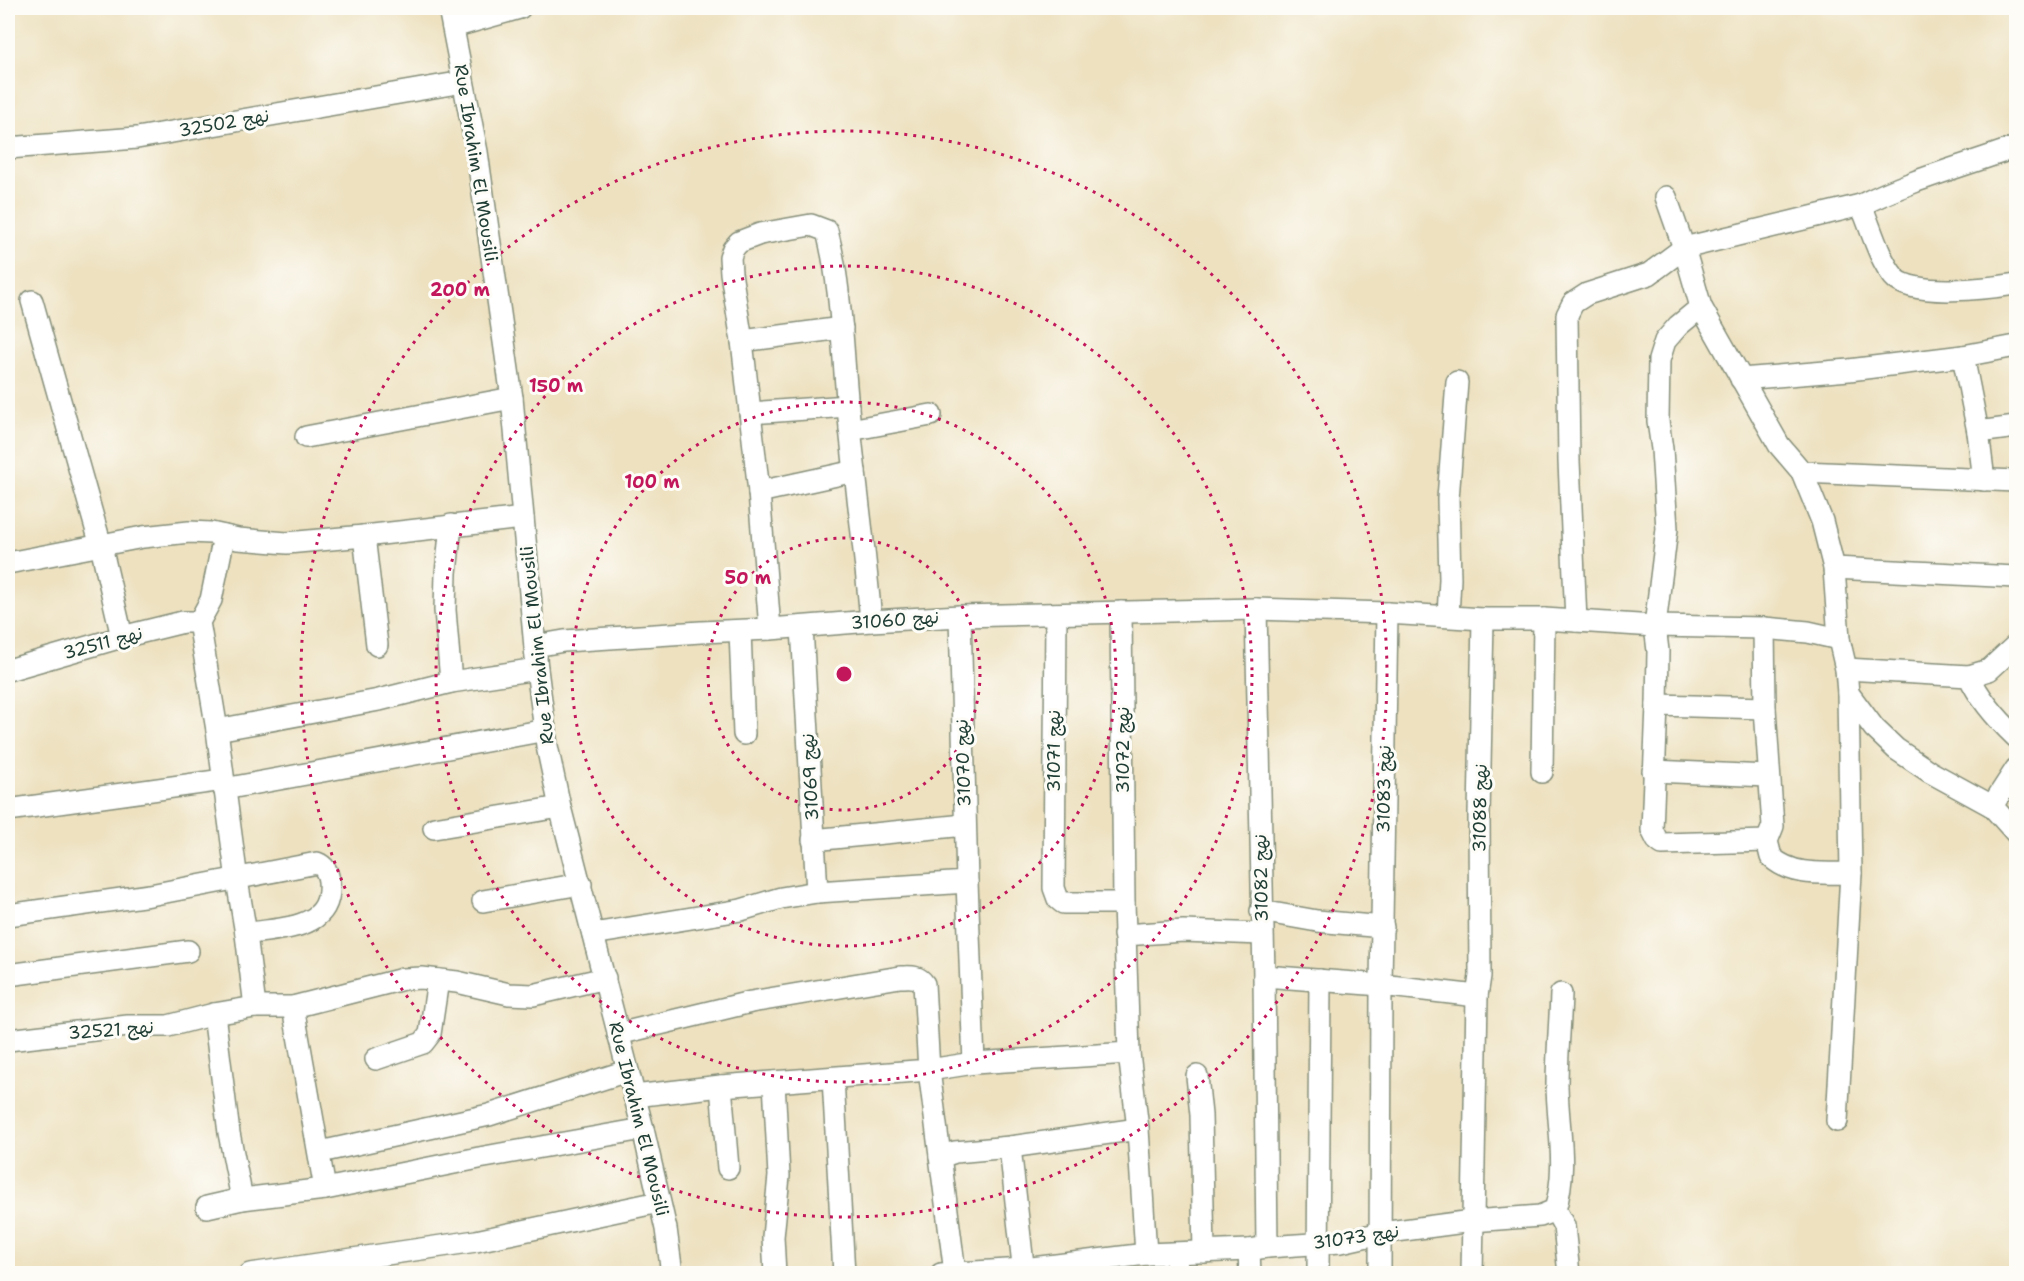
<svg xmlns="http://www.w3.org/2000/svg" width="2024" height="1281" viewBox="0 0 2024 1281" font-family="'Shantell Sans','Playpen Sans Arabic',sans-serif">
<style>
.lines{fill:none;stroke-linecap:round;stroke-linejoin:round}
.street-casing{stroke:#868f7a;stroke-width:24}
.street{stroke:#fff;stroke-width:21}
.ring{fill:none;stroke:#c2185b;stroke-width:3;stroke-dasharray:3 6}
.labels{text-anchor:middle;stroke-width:6;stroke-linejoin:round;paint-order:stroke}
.street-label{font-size:18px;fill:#1f3d34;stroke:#fdfcf7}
.centre{fill:#c2185b;stroke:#fdfcf7;stroke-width:3}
.ring-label{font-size:18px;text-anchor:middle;font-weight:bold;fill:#c2185b;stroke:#fdfcf7;stroke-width:6;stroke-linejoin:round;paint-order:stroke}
</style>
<rect width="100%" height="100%" fill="#fdfcf7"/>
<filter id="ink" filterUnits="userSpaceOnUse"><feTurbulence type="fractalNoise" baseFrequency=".0167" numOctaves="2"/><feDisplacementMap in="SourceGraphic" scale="12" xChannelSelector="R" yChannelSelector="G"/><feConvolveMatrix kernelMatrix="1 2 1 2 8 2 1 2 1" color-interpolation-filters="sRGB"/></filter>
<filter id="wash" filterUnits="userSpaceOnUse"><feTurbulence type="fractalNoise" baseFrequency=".008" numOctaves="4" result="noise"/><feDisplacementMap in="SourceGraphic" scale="24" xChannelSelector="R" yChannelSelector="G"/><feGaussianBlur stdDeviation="1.35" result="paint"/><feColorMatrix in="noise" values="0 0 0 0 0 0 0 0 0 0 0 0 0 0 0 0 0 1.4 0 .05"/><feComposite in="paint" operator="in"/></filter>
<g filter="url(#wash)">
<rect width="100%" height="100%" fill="#ede1c0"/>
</g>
<g filter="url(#ink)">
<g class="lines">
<defs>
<g id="street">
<path d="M449,8L477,152L512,398L537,669L547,746L560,807L643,1129L666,1229L672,1274"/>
<path d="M453,27L520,8"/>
<path d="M8,148L137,138L463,82"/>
<path d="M1666,197L1684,248L1701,307L1779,445L1802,472L1822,521L1834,568L1839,639L1846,669L1848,693L1851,873L1837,1121"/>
<path d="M1861,205C1910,180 1964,166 2016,147"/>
<path d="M32,301L101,546L122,637"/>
<path d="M1701,307L1678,326L1665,341L1659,360L1658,421L1662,449L1667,529L1655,626L1658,651L1657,705L1652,830L1657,840L1662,844L1767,841"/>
<path d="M742,341L842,328"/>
<path d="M1963,356L2016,346"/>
<path d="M1741,379L1849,370L1963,356L1978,432L1984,480"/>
<path d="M750,413L848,406"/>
<path d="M850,430L931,415"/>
<path d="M1978,432L2016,427"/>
<path d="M306,437L512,398"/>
<path d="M1802,472L2016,481"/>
<path d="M759,492L855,471"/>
<path d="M451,525L446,573L445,610L451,682"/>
<path d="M224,536L211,600L199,622L217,730L237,880L246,934L255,1007"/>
<path d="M364,536L377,645"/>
<path d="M8,563L143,537L189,532L211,533L238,539L287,543L364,536L523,518"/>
<path d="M1834,568L2016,577"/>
<path d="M1256,609L1264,976L1381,985L1387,613"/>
<path d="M1121,612L1124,903"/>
<path d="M1448,616L1450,579L1448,499L1457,382"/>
<path d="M1576,621L1569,461L1567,315L1573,303L1587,294L1649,274L1684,248L1861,205C1871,228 1878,257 1894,277C1911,298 1991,288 2016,284"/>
<path d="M802,627L817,892"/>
<path d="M1764,628L1765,708L1773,826L1767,841L1771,857C1793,877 1823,873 1851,873"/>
<path d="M770,629L759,492L742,341L731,273L730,257L733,249L739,242L760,234L811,225L827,231C842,289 842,349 848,408C855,479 865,549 871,621"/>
<path d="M740,631L744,734"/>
<path d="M535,646L564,641L701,632L770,629L871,621L960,616L1256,609L1387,613L1483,619H1544L1655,626L1764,628L1808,632L1839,639"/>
<path d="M1846,669L1969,676C1980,700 1997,719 2016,737"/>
<path d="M8,670L122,637L183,622H199"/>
<path d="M1969,676L1989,670L2016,645"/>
<path d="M1848,693L1874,728L1896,749L1930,772L1992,806L2016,833"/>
<path d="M1657,705L1765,708"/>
<path d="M217,730L379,700L451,682L537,669"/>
<path d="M1653,771L1768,776"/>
<path d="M1542,772L1544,619"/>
<path d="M224,789L546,730"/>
<path d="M1992,806L2016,769"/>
<path d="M8,810L223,780"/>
<path d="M434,828L560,807"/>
<path d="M813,840L965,825"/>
<path d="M483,901L581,884"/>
<path d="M1261,911L1317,921L1383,927"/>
<path d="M8,915L150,895L317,863C325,866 328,873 329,881C333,931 283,927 246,934"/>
<path d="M593,934L741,910L781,898L817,892L967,882L960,616"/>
<path d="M1124,935L1183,931L1262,934"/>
<path d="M8,975L188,951"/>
<path d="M1264,976L1267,1247"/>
<path d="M293,1007L325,1189"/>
<path d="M618,1034L751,1002L900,977C910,977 918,975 924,984L929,1070L721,1086L634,1096"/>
<path d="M8,1040L128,1026H168L214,1014"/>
<path d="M1129,1053L1138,1129"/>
<path d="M376,1059L423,1043L430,1034L438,980"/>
<path d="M974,1063L1129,1053L1124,903H1063L1058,899L1054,888L1056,614"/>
<path d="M1197,1076L1201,1115L1204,1252"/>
<path d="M833,1078L844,1274"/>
<path d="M774,1082L779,1176L773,1237L775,1274"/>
<path d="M721,1086L728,1168"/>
<path d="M1010,1147L1024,1274"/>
<path d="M320,1152L489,1115L627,1071"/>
<path d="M940,1157L955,1152L1010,1147L1138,1129L1146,1254"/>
<path d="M242,1199L229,1133L214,1014L255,1007H293L403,979L422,978L457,982L509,994L533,995L605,978"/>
<path d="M207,1207L242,1199L325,1189L479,1158L643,1129"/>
<path d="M1555,1210L1564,1226L1569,1274"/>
<path d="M1249,1250L1250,1274"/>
<path d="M1176,1254L1177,1274"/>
<path d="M955,1273L929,1070L974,1063L967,882"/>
<path d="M250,1274L476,1241L659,1202"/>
<path d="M941,1274L1024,1269L1146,1254L1249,1250L1267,1247L1341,1242L1381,1233L1472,1221L1540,1216L1555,1210C1568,1167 1558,1130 1557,1086C1557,1056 1560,1025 1561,994"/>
<path d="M1318,1274L1320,980"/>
<path d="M1380,1274L1381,985L1477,996"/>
<path d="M1472,1274L1477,996L1480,976L1479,815L1483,619"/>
</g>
</defs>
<use href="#street" class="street-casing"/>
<use href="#street" class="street"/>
</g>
</g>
<g class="ring">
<circle cx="844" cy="674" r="136"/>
<circle cx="844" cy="674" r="272"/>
<circle cx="844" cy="674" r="408"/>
<circle cx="844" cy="674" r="543"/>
</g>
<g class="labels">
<g class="street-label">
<text transform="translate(224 123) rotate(-10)" y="6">نهج 32502</text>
<text transform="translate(476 163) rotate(81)" y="6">Rue Ibrahim El Mousili</text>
<text transform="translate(895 620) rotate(-4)" y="6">نهج 31060</text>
<text transform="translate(103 643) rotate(-15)" y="6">نهج 32511</text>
<text transform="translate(537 645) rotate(-96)" y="6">Rue Ibrahim El Mousili</text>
<text transform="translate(1123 750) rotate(-90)" y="6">نهج 31072</text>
<text transform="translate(1054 751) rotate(-90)" y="6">نهج 31071</text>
<text transform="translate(963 763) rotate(-92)" y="6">نهج 31070</text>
<text transform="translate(810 777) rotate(-93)" y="6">نهج 31069</text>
<text transform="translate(1384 789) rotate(-89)" y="6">نهج 31083</text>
<text transform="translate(1480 808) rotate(-89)" y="6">نهج 31088</text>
<text transform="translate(1261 878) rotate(-91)" y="6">نهج 31082</text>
<text transform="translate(111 1030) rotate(-4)" y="6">نهج 32521</text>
<text transform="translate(639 1119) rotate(76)" y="6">Rue Ibrahim El Mousili</text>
<text transform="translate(1356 1237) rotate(-8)" y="6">نهج 31073</text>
</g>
</g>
<circle cx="844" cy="674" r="9" class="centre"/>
<g class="ring-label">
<text x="460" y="296">200 m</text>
<text x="556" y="392">150 m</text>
<text x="652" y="488">100 m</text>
<text x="748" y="584">50 m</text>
</g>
<rect width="2024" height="1281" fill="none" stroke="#fdfcf7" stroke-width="30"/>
</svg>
